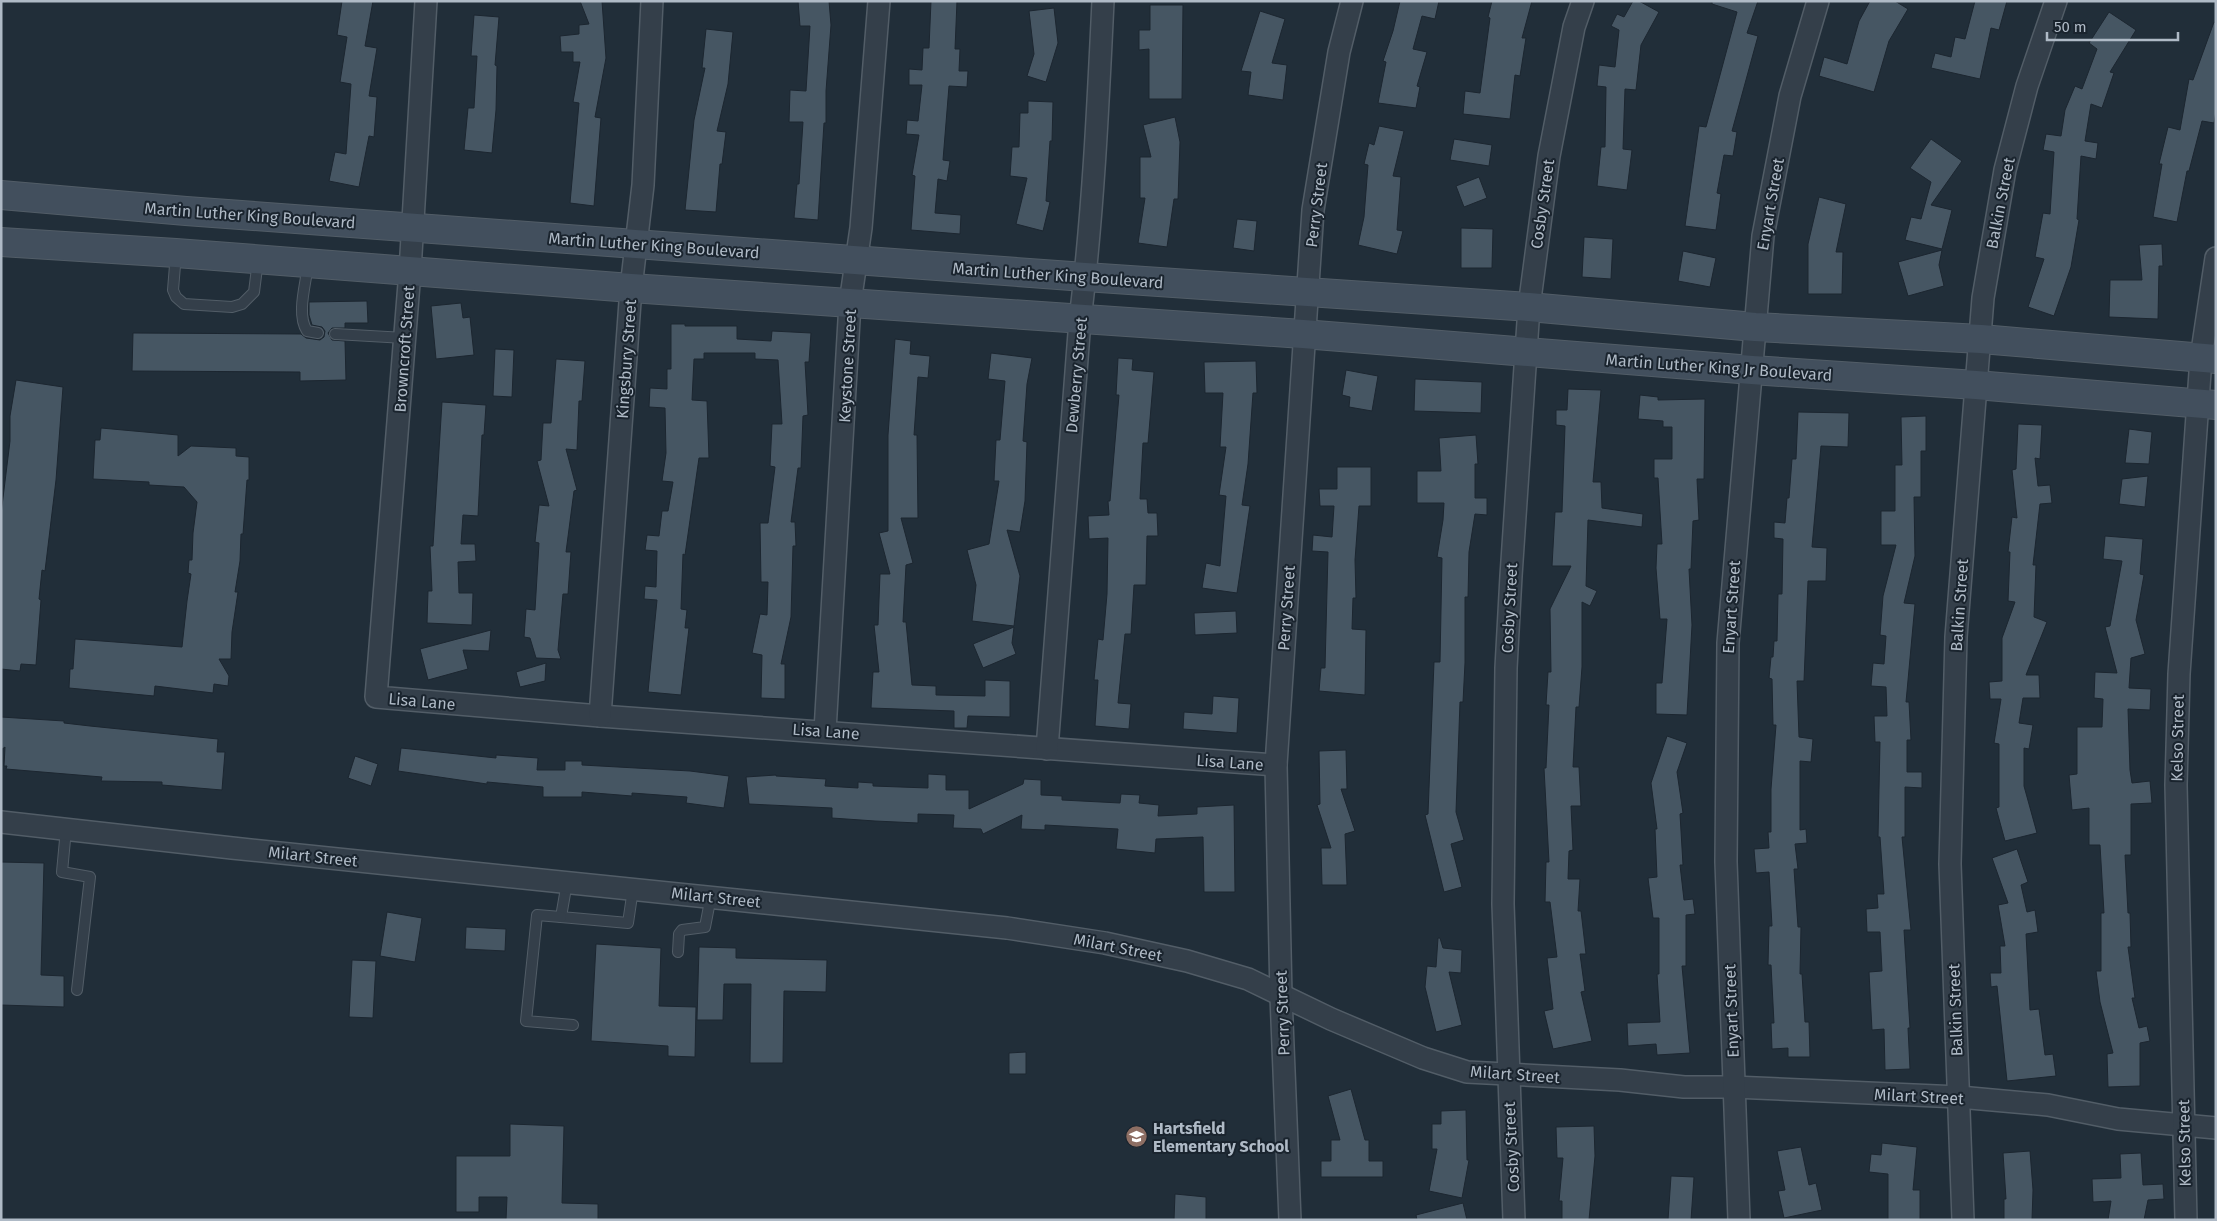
<svg xmlns="http://www.w3.org/2000/svg" width="2217" height="1221" viewBox="0 0 2217 1221" font-family="'Fira Sans',sans-serif">
<style>
.building{fill:#465663;stroke:#1c2630}
.lines{fill:none;stroke-linecap:round;stroke-linejoin:round}
.lane-casing{stroke:#525d67;stroke-width:12}
.street-casing{stroke:#525d67;stroke-width:24}
.secondary-casing{stroke:#525d67;stroke-width:30}
.lane{stroke:#343f4a;stroke-width:10}
.street{stroke:#343f4a;stroke-width:21}
.secondary{stroke:#424f5d;stroke-width:28}
.labels{text-anchor:middle;stroke-width:4;stroke-linejoin:round;paint-order:stroke}
.street-label{font-size:16px;fill:#afbac6;stroke:#1a242e}
.poi-label{font-size:16px;font-weight:bold;fill:#afbac6;stroke:#1a242e;text-anchor:start}
</style>
<rect width="100%" height="100%" fill="#212e39"/>
<g class="building">
<path d="M342,1H373L365,46L377,48L369,96L377,97L374,137L369,136L359,187L329,181L335,152L346,154L351,84L340,82L347,37L337,35Z"/>
<path d="M580,1H602L606,58L595,117L601,118L594,206L570,203L579,103L573,102L580,62H573V52H561L560,36L579,34V25L589,24Z"/>
<path d="M798,1H829L831,25L826,91V123H824L818,220L794,218L797,184H799L803,122H789L790,90L806,91L810,26H800Z"/>
<path d="M931,1H957L955,49H960L959,71H968L967,87L949,86L943,160L950,161L947,181L938,179L935,213L961,215L960,234L911,230L915,176L912,175L919,135L906,134L907,120L918,121L922,85H909V69L922,70L923,48H929Z"/>
<path d="M1400,1H1439L1435,19L1422,16L1413,49L1427,52L1417,86L1420,87L1416,108L1378,103L1386,62L1383,61L1393,31Z"/>
<path d="M1492,1H1532L1522,38H1526L1520,76L1515,75L1510,119L1463,114L1465,91L1480,93L1490,18L1488,17Z"/>
<path d="M1633,1H1639L1659,12L1641,45L1636,90L1625,89L1623,149L1632,150L1627,190L1597,186L1601,147H1605L1606,87L1597,86L1599,65L1615,67L1619,30L1611,26L1617,14L1624,17Z"/>
<path d="M1712,1H1758L1747,33L1758,36L1732,131L1737,132L1733,156L1724,155L1717,193L1721,194L1716,230L1685,226L1699,126L1706,127L1737,12L1712,4Z"/>
<path d="M1870,1H1895L1908,9L1889,41L1874,92L1819,76L1824,57L1847,64L1859,21Z"/>
<path d="M1975,1H2007L1999,30L1991,28L1980,79L1931,68L1935,53L1951,57L1955,37L1965,39Z"/>
<path d="M1150,5H1183L1182,99H1149V49L1139,50V30H1150Z"/>
<path d="M1054,8L1058,43L1046,82L1027,76L1034,54L1029,11Z"/>
<path d="M1260,11L1285,19L1272,63L1287,65L1283,100L1248,95L1251,72L1241,71Z"/>
<path d="M2109,12L2136,30L2110,72L2114,73L2102,108L2091,104L2085,141L2098,143L2096,159L2081,156L2077,219L2079,220L2071,267L2054,316L2028,307L2044,259L2035,257L2043,213L2050,214L2054,152L2043,150L2046,134L2061,136L2065,110L2075,86L2082,89L2097,49L2089,43Z"/>
<path d="M474,15L499,17L495,65L497,66L496,110L492,153L464,150L468,108H474L477,56H471Z"/>
<path d="M2214,22L2216,23V111L2214,123L2202,121L2189,171H2187L2177,222L2153,217L2162,164H2159L2168,127L2180,130L2189,79L2193,80Z"/>
<path d="M706,29L733,32L728,84L717,131L726,132L722,164H720L716,212L685,210L694,120L705,68H702Z"/>
<path d="M1028,101L1053,102L1052,141H1050L1046,201L1050,202L1043,231L1016,224L1027,178L1010,176L1012,147H1019L1020,113H1028Z"/>
<path d="M1175,117L1180,142L1178,199H1174L1167,247L1138,243L1145,198H1140V157H1151L1143,125Z"/>
<path d="M1379,126L1404,131L1393,176L1401,177L1397,230L1403,231L1397,254L1358,245L1364,217L1368,165L1364,164L1369,143L1374,145Z"/>
<path d="M1454,139L1492,145L1489,166L1450,160Z"/>
<path d="M1931,139L1962,161L1931,205L1952,210L1942,249L1905,240L1911,217L1921,219L1931,182L1910,168Z"/>
<path d="M1479,177L1487,198L1464,207L1456,186Z"/>
<path d="M1819,197L1846,204L1836,252H1843L1842,294H1808V244Z"/>
<path d="M1237,219L1257,221L1254,251L1233,248Z"/>
<path d="M1461,228L1493,229L1492,268H1461Z"/>
<path d="M1584,237L1613,239L1611,279L1582,277Z"/>
<path d="M2162,244L2163,266H2159L2158,319L2109,317L2110,280H2142L2139,245Z"/>
<path d="M1942,250L1939,265L1944,286L1908,296L1898,262Z"/>
<path d="M1683,251L1716,258L1710,287L1678,281Z"/>
<path d="M367,301L368,323H345V328H332L328,333L332,340L345,341L346,380L300,381V372L132,371L133,333L301,334L306,338L320,340L324,337L325,331L322,327L312,325L309,315V302Z"/>
<path d="M461,303L463,318L470,317L474,355L436,359L431,306Z"/>
<path d="M671,324H685V326H737V339L771,341L772,331L811,333L809,362H805L808,415L803,416L801,468H798L791,522H795L796,546H793L791,617L781,664H785V699L761,698L762,655L752,653L760,614L767,615L768,582H761L760,523H768L775,467L770,466L772,424H782L778,360L755,359V353H704V359H694L692,400L707,401L709,458H699L685,555L683,554L681,609L687,610L685,628H689L681,695L648,692L657,600L644,599L645,586L656,587L657,551L645,550L647,535L659,536L662,511H668L673,482L662,481L666,453L665,408L649,407L650,388L667,389V369H671Z"/>
<path d="M895,339L911,341L910,354L930,356L928,378L918,377L914,435H917L918,518H901L913,563L906,565L903,622H906L912,685L936,686V695L985,696V680L1010,681V717L968,716L967,728H954V711L871,708L873,672H879L874,625H878L880,574H890L879,533L888,531V435Z"/>
<path d="M495,349L514,350L512,397L493,396Z"/>
<path d="M991,353L1032,358L1027,384L1023,441L1027,442L1025,501L1020,532L1007,530L1020,576L1014,626L972,621L976,585L967,550L989,544L999,481H994L996,440H1000L1005,381L988,379Z"/>
<path d="M1118,358L1133,359L1132,370L1154,372L1148,443H1143L1140,499H1147L1148,513H1157L1158,536H1147L1146,585H1134L1131,634H1125L1118,703L1131,704L1129,729L1095,726L1098,680H1094L1098,639L1103,640L1107,594L1108,538L1089,539L1088,516L1109,515L1108,501H1110L1119,395H1116Z"/>
<path d="M556,359L585,361L582,401H579L577,450L566,449L577,490L574,491L566,552H571L568,594H563L558,650L561,659L536,658L530,638L524,637L526,609L535,610L539,543L535,542L539,505L549,506L537,461L541,460L543,423H551Z"/>
<path d="M1256,361L1257,393H1253L1248,464L1242,505L1250,506L1237,593L1202,588L1206,563L1220,566L1226,496L1219,495L1226,447H1220L1223,393H1205L1204,362Z"/>
<path d="M1346,370L1378,376L1372,411L1349,407L1350,397L1342,395Z"/>
<path d="M1415,379L1482,382L1481,413L1414,411Z"/>
<path d="M16,380L63,387L56,480L45,571L42,570L39,599L41,600L36,665L21,664L20,671L1,669V514L10,441V416Z"/>
<path d="M1568,389L1601,390L1593,482H1601L1602,508L1643,514L1642,527L1588,520L1586,586L1597,591L1590,606L1582,602V667L1579,707H1576L1573,767H1579L1581,806H1571L1573,850L1569,851L1568,879H1580L1578,911H1581L1586,954H1580L1585,991L1581,992L1592,1041L1553,1049L1544,1011L1553,1009L1547,958L1557,957L1550,902H1545L1546,862H1549L1544,768H1546L1549,705H1546L1548,672H1551L1550,609L1571,566H1552L1555,512H1562L1565,426L1556,425V410H1567Z"/>
<path d="M1640,395L1658,397V400L1705,399L1704,479H1697L1699,520L1693,521L1691,569H1689L1692,625L1687,715L1656,714V683H1662L1667,619H1660L1656,568L1657,544H1662L1658,478H1654V459H1672V427H1663V421L1638,419Z"/>
<path d="M442,402L486,405L484,435H482L478,516L463,515L461,544H475L476,561L458,562L459,593H473L472,625L427,623L428,591H432L430,546H433Z"/>
<path d="M1798,412L1849,413L1848,447L1821,446L1812,547L1827,548L1826,581H1808L1804,681H1797L1799,737L1813,739L1811,762L1800,761V830L1806,829L1807,843L1795,844L1798,869H1794L1798,927H1801L1800,974H1802L1805,1022H1809L1810,1057H1788V1048L1772,1049L1771,1023H1774L1771,965H1768L1769,926H1772L1769,872L1756,873L1754,849L1769,848L1768,832H1771V789L1776,725H1773L1772,679L1769,678L1771,657H1773L1774,641H1777L1778,594H1782L1783,539L1774,538V522L1785,523L1787,498H1789L1792,459H1796Z"/>
<path d="M1926,416V451H1921V497H1914L1915,556L1904,603L1915,604L1906,702H1909L1911,740H1907V772H1922V788L1905,787V837H1902L1911,930H1904L1910,1028H1908L1910,1069L1885,1070L1884,1029L1872,1030L1869,972L1882,971L1880,932H1867L1866,909L1878,908L1877,894H1884L1880,837H1878L1880,742H1875L1874,716H1887L1886,687L1871,686L1873,663L1884,664L1886,636L1880,635L1883,596L1896,545H1881V511H1895V465H1902L1901,417Z"/>
<path d="M2018,424L2042,425L2040,459L2035,458L2038,486L2050,485L2052,503L2040,504L2033,565H2036L2034,617L2047,622L2026,675H2039L2040,698H2023L2019,723L2033,725L2029,749L2024,748V786L2037,833L2005,841L1996,808L1999,807V744L1994,743L2001,699H1990L1989,682L2002,681V638L2015,602L2008,601L2010,552H2008L2012,517L2017,518L2012,470L2016,469Z"/>
<path d="M101,428L178,435V456L191,446L236,448V456L249,457V480H247L243,534H241L240,561L235,592H238L232,632L231,659H219L229,676L228,686L214,684L213,693L155,686L154,696L69,688L70,669H73L75,639L182,647L187,601L191,574L188,573L189,560H192L193,533L197,502L184,487L149,485V482L93,479L95,440H100Z"/>
<path d="M2129,429L2152,432L2149,464L2125,463Z"/>
<path d="M1476,435L1478,464H1475V498H1487V515L1475,514L1469,552L1468,597H1465V663L1463,702H1460L1456,812L1464,840L1451,844L1462,887L1444,892L1425,815L1428,814L1434,662H1440L1442,558L1437,557L1443,520L1444,503H1417V471H1441L1439,438Z"/>
<path d="M1337,467H1371V506H1359L1355,560L1356,598H1353L1352,629L1366,630L1365,695L1319,691L1321,668H1325L1328,552L1312,551L1313,535L1332,537L1334,506H1320L1319,489H1337Z"/>
<path d="M2148,476L2145,507L2119,504L2122,479Z"/>
<path d="M2105,536L2143,539L2140,574L2144,575L2136,620L2145,654L2131,658L2129,688L2151,689L2150,710L2128,709L2130,770L2132,783L2150,781L2152,803L2131,804V855H2125L2128,913H2130L2131,947H2128L2135,998H2132L2139,1028L2147,1026L2150,1041L2140,1043V1086L2108,1087L2107,1054L2113,1053L2100,1002L2096,971H2101V913H2104L2100,845H2089V808L2072,810L2069,775L2077,774V727H2102L2103,699L2094,698L2095,672L2117,673L2105,627L2110,626L2122,561L2103,559Z"/>
<path d="M1236,611L1237,633L1195,635L1194,613Z"/>
<path d="M1014,627L1012,643L1016,654L983,668L973,644Z"/>
<path d="M491,630L489,651L463,650L468,669L428,680L420,649Z"/>
<path d="M546,663L545,681L520,687L516,672Z"/>
<path d="M1213,696L1239,698L1237,733L1183,729L1184,712L1212,714Z"/>
<path d="M1,717L64,721V723L90,726L218,739L217,752H225L222,790L162,785V782L101,781L102,777L6,769L7,766H4L5,747L1,750Z"/>
<path d="M1667,736L1687,743L1677,772L1683,813L1680,814L1683,865H1680L1684,900L1693,899L1695,914L1686,915V966H1682L1690,1053L1657,1055L1656,1044L1628,1046L1627,1023L1660,1022L1657,974H1659V918H1653L1648,878L1657,877L1655,829H1657L1651,783Z"/>
<path d="M401,748L496,758V755L538,758L537,770H565V761H582V765L690,771L729,776L724,808L686,803L687,797L632,793V796L582,792V797H543V787L487,782V784L398,771Z"/>
<path d="M1346,750L1347,789H1341L1355,831L1345,834L1347,885H1322L1321,848H1331L1317,805L1320,804L1319,751Z"/>
<path d="M355,756L378,764L371,786L348,778Z"/>
<path d="M928,774L946,775V790H969V809L1023,784L1024,779L1041,780V795L1062,796V800L1120,803L1121,794L1140,795L1139,803L1159,805L1158,816L1197,814V807L1234,805L1235,892H1204L1203,837L1156,839L1155,853L1116,849L1118,829L1045,825V830L1021,829L1022,815L983,834L981,829L953,828L954,815L918,814V823L875,821L832,818V808L749,804L746,777L776,775V776L826,779L825,786L858,788V782L873,783V786L928,788Z"/>
<path d="M2017,849L2028,882L2021,885L2027,912L2035,910L2038,932L2026,934L2030,1010L2039,1009L2045,1055L2053,1054L2056,1076L2007,1081L1997,986L1991,987L1990,973H2001L2000,946H2005L1998,905L2008,903L1992,858Z"/>
<path d="M1,862L44,863L41,975L64,976V1007L1,1005Z"/>
<path d="M387,912L422,918L415,962L380,956Z"/>
<path d="M466,927L506,929L505,951L465,949Z"/>
<path d="M1438,938H1440L1443,948L1462,950L1461,973L1449,972L1462,1025L1436,1032L1425,987L1427,966L1436,967Z"/>
<path d="M596,944L661,948L659,1006L696,1007L695,1057L668,1056V1046L591,1041Z"/>
<path d="M699,947L736,948V958L827,960L826,992L784,991L783,1063H750L751,984H724L723,1020H697Z"/>
<path d="M352,960L376,961L373,1018L349,1017Z"/>
<path d="M1026,1052V1074H1009V1053Z"/>
<path d="M1351,1089L1365,1140H1369V1161H1383V1177H1321V1161H1331V1140H1340L1328,1096Z"/>
<path d="M1466,1110L1467,1160H1469L1462,1198L1429,1191L1437,1149H1432V1124H1441V1111Z"/>
<path d="M510,1124L564,1126L562,1203L598,1204V1220H506L507,1197H479V1212H456V1156H510Z"/>
<path d="M1594,1126L1595,1156L1589,1220H1562V1201H1559L1563,1158H1557L1556,1127Z"/>
<path d="M1882,1143L1917,1147L1913,1190H1920V1220H1888V1174L1869,1172L1871,1154L1881,1155Z"/>
<path d="M1801,1147L1809,1185L1816,1183L1822,1210L1784,1218L1778,1191L1785,1190L1777,1151Z"/>
<path d="M2030,1151L2033,1190L2032,1220H2004V1199H2006L2003,1153Z"/>
<path d="M2141,1153L2143,1185L2163,1184L2164,1199L2148,1200L2144,1220H2108L2111,1201L2093,1202L2092,1179L2121,1178L2120,1154Z"/>
<path d="M1671,1176L1694,1177L1691,1220H1668Z"/>
<path d="M1175,1194L1206,1197V1220H1174Z"/>
<path d="M1463,1203L1467,1220H1417L1416,1215Z"/>
</g>
<g class="lines">
<defs>
<g id="lane">
<path d="M176,253L173,290L176,297L184,304L232,307L242,304L254,292L258,260"/>
<path d="M308,264C306,284 296,314 307,331L318,333"/>
<path d="M335,334L405,338"/>
<path d="M66,829L62,872L90,877L77,990"/>
<path d="M567,882L561,917L628,923L633,889"/>
<path d="M561,917L537,915L526,1021L573,1025"/>
<path d="M678,952L679,934L682,930L705,927L711,896"/>
</g>
<g id="street">
<path d="M426,1L410,271L376,697L600,716L1276,765"/>
<path d="M600,716L631,288L643,185L652,1"/>
<path d="M825,731L850,303L861,228L879,1"/>
<path d="M1047,749L1080,320C1093,214 1098,108 1103,1"/>
<path d="M1,822L232,848L1007,928L1105,943L1187,961L1248,979L1331,1019L1423,1058L1467,1072L1620,1080L1684,1087H1733L1959,1097L2048,1105L2118,1119L2216,1128"/>
<path d="M1290,1220L1281,996L1276,765L1313,210L1339,52L1352,1"/>
<path d="M1514,1220L1503,904L1506,668L1511,576L1529,307L1549,156L1574,27L1583,1"/>
<path d="M1739,1220L1726,862L1728,643L1763,236L1790,96L1818,1"/>
<path d="M1963,1220L1950,864L1956,637L1983,298L2005,170L2027,86L2056,1"/>
<path d="M2186,1220L2176,785L2179,674L2201,358L2216,258"/>
</g>
<g id="secondary">
<path d="M1,195L186,211L1085,277L1529,307L1755,327L1981,339L2216,359"/>
<path d="M1,242L176,253L631,288L1303,334L1752,370L1976,385L2216,405"/>
</g>
</defs>
<use href="#lane" class="lane-casing"/>
<use href="#street" class="street-casing"/>
<use href="#secondary" class="secondary-casing"/>
<use href="#lane" class="lane"/>
<use href="#street" class="street"/>
<use href="#secondary" class="secondary"/>
</g>
<defs>
<symbol id="school-disc" viewBox="-11 -11 22 22"><circle r="9.5" fill="#8d6e63" stroke="#1a242e"/><path d="M0-5L7-2L0 1L-7-2ZM-4 1L0 2.5L4 1V4Q0 6-4 4Z" fill="#fff"/></symbol>
</defs>
<g fill-rule="evenodd">
<use href="#school-disc" x="1124" y="1124" width="25" height="25"/>
</g>
<g class="labels">
<g class="street-label">
<text transform="translate(2000 203) rotate(-79)" y="6">Balkin Street</text>
<text transform="translate(1542 204) rotate(-82)" y="6">Cosby Street</text>
<text transform="translate(1770 204) rotate(-80)" y="6">Enyart Street</text>
<text transform="translate(1316 205) rotate(-83)" y="6">Perry Street</text>
<text transform="translate(250 215) rotate(4)" y="6">Martin Luther King Boulevard</text>
<text transform="translate(654 245) rotate(4)" y="6">Martin Luther King Boulevard</text>
<text transform="translate(1058 275) rotate(4)" y="6">Martin Luther King Boulevard</text>
<text transform="translate(404 349) rotate(-86)" y="6">Browncroft Street</text>
<text transform="translate(626 359) rotate(-86)" y="6">Kingsbury Street</text>
<text transform="translate(847 366) rotate(-87)" y="6">Keystone Street</text>
<text transform="translate(1719 367) rotate(4)" y="6">Martin Luther King Jr Boulevard</text>
<text transform="translate(1076 375) rotate(-85)" y="6">Dewberry Street</text>
<text transform="translate(1959 605) rotate(-86)" y="6">Balkin Street</text>
<text transform="translate(1731 607) rotate(-86)" y="6">Enyart Street</text>
<text transform="translate(1286 608) rotate(-86)" y="6">Perry Street</text>
<text transform="translate(1509 608) rotate(-87)" y="6">Cosby Street</text>
<text transform="translate(422 701) rotate(5)" y="6">Lisa Lane</text>
<text transform="translate(826 731) rotate(4)" y="6">Lisa Lane</text>
<text transform="translate(2177 738) rotate(-89)" y="6">Kelso Street</text>
<text transform="translate(1230 762) rotate(4)" y="6">Lisa Lane</text>
<text transform="translate(313 856) rotate(6)" y="6">Milart Street</text>
<text transform="translate(716 897) rotate(6)" y="6">Milart Street</text>
<text transform="translate(1118 947) rotate(11)" y="6">Milart Street</text>
<text transform="translate(1955 1010) rotate(-92)" y="6">Balkin Street</text>
<text transform="translate(1731 1011) rotate(-92)" y="6">Enyart Street</text>
<text transform="translate(1282 1013) rotate(-92)" y="6">Perry Street</text>
<text transform="translate(1515 1074) rotate(4)" y="6">Milart Street</text>
<text transform="translate(1919 1096) rotate(3)" y="6">Milart Street</text>
<text transform="translate(2184 1143) rotate(-91)" y="6">Kelso Street</text>
<text transform="translate(1511 1147) rotate(-93)" y="6">Cosby Street</text>
</g>
<g class="poi-label">
<text x="1153" y="1134">Hartsfield<tspan x="1153" dy="18">Elementary School</tspan></text>
</g>
</g>
<rect width="2217" height="1221" fill="none" stroke="#afbac6" stroke-width="5"/>
<path d="M2047 32v8h131v-8" fill="none" stroke="#afbac6" stroke-width="2.5"/>
<text x="2054" y="32" font-size="15" fill="#afbac6" stroke="#1a242e" stroke-width="4" paint-order="stroke">50 m</text>
</svg>
